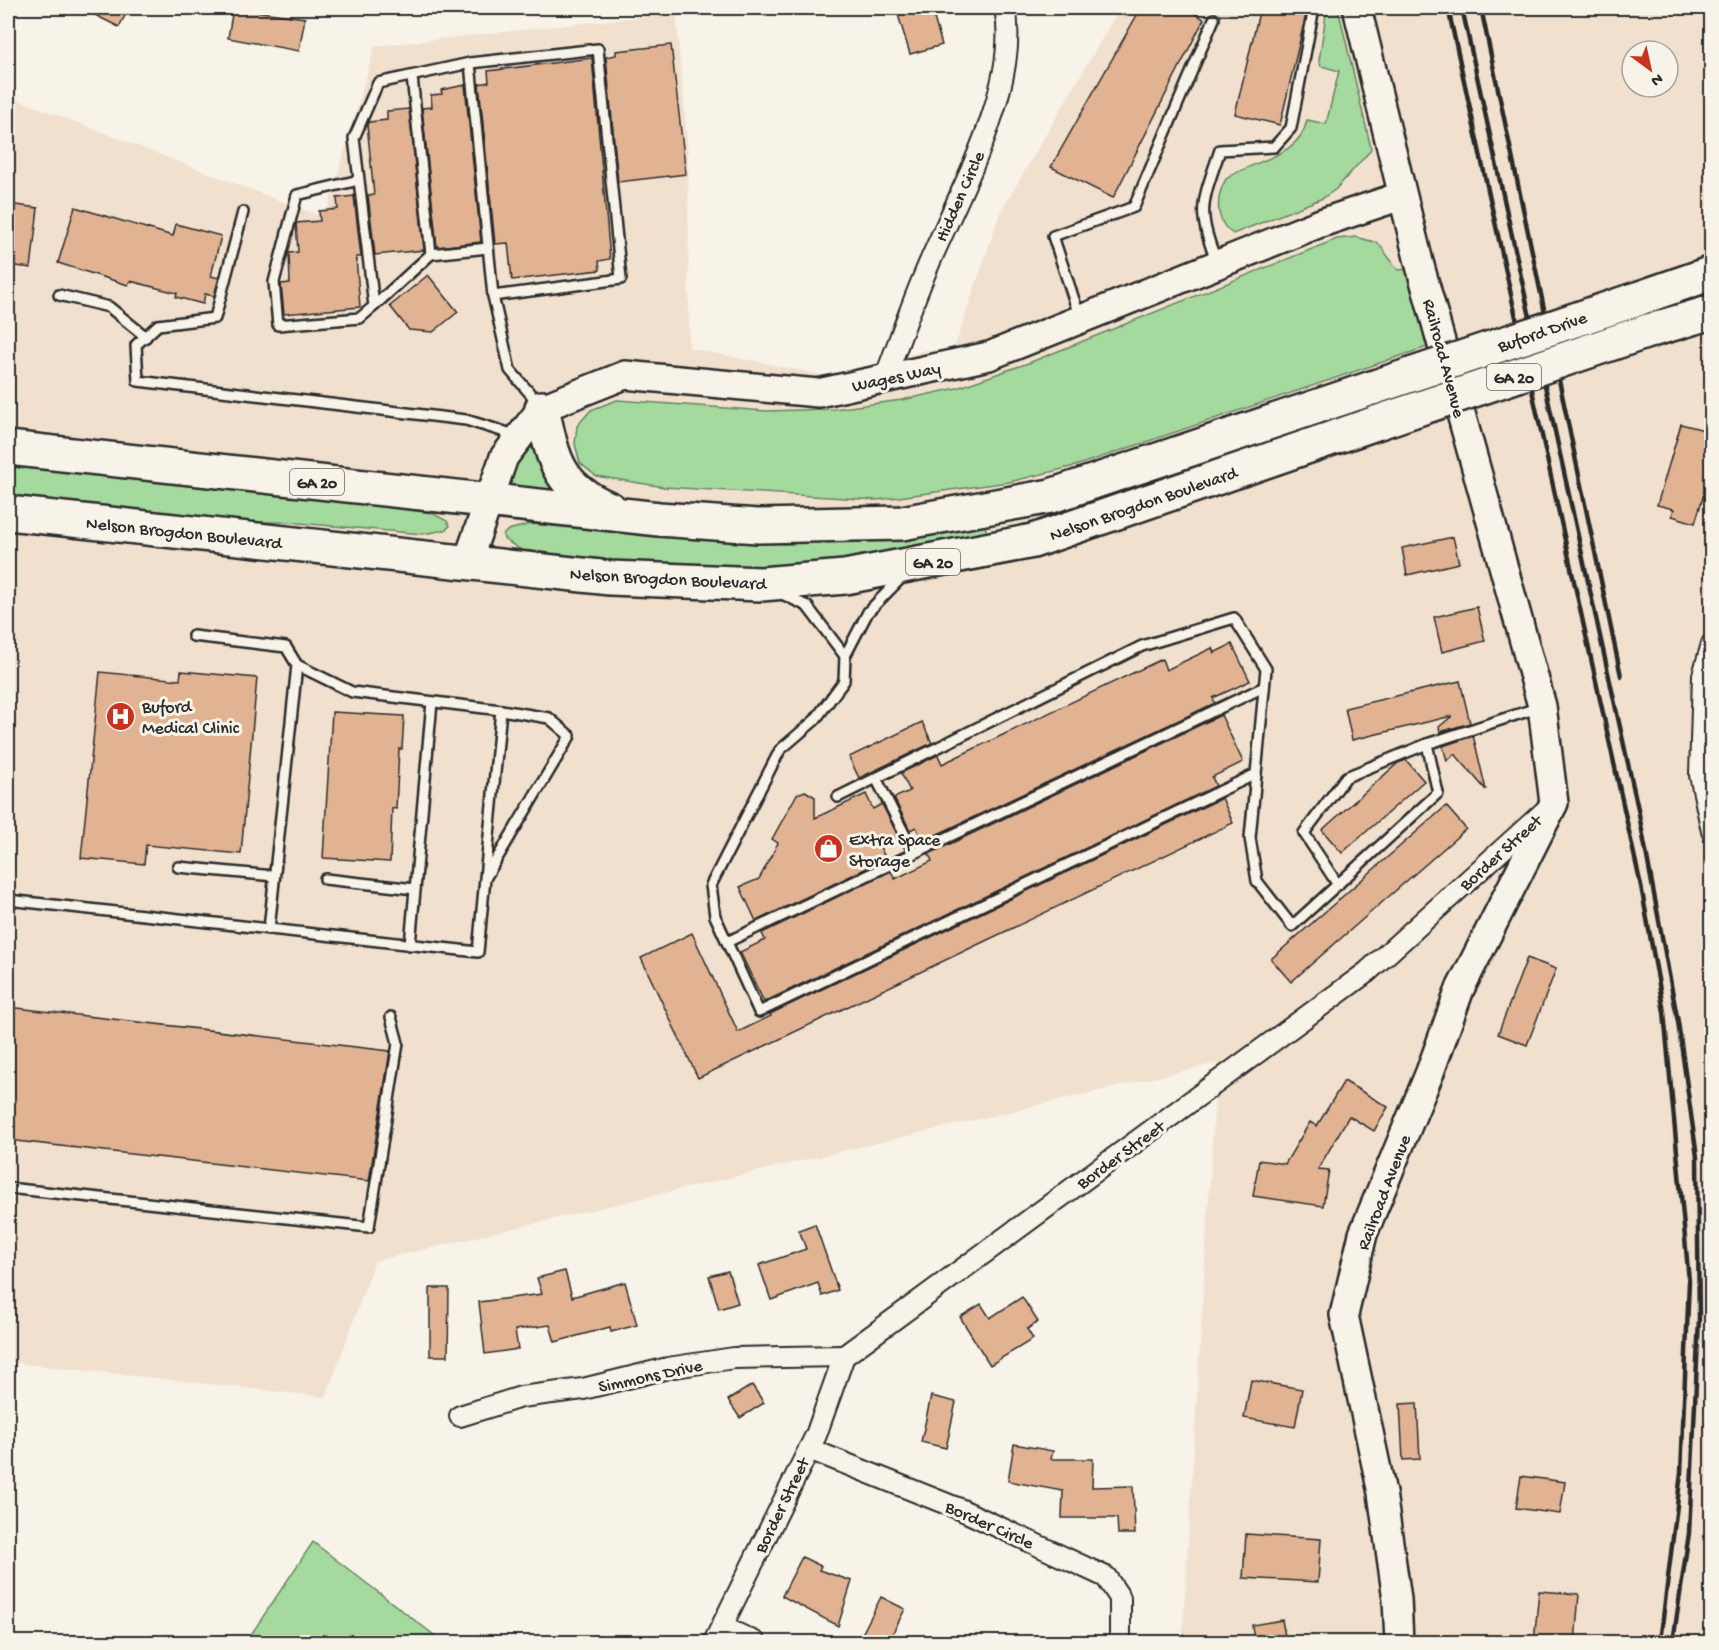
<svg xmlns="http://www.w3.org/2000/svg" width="1719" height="1650" viewBox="0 0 1719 1650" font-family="'Gochi Hand',sans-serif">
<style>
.built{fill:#f1e0ce;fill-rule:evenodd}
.green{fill:#a4da9e;stroke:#688264;stroke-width:1.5}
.building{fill:#e2b393;stroke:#2b2b2b;stroke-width:1.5}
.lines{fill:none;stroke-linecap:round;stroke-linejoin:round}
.lane-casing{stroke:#2b2b2b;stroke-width:14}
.street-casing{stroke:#2b2b2b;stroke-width:24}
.secondary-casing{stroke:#2b2b2b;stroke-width:32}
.highway-casing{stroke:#2b2b2b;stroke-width:38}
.lane{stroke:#f7f3e8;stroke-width:9}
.street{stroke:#f7f3e8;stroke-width:20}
.secondary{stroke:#f7f3e8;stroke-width:27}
.highway{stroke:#f7f3e8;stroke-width:33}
.rail{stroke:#2b2b2b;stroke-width:4.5}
.highway-bridge-casing{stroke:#2b2b2b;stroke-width:38;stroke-linecap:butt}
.highway-bridge{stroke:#f7f3e8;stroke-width:33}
.labels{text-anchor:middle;stroke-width:6;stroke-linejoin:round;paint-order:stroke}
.shield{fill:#f7f3e8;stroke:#686764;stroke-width:1.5}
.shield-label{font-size:16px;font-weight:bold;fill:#2b2b2b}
.street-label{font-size:18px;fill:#2b2b2b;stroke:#f7f3e8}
.poi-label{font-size:18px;fill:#2b2b2b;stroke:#f7f3e8;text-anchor:start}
</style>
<rect width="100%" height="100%" fill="#f7f3e8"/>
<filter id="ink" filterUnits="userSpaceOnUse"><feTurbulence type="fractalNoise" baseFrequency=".0167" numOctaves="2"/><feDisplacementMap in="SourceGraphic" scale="12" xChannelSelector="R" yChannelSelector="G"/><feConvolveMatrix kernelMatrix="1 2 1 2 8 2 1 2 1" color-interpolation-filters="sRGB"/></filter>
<g filter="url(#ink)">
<path class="built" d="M1120,8H1711V1642H1182L1217,1063L375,1261L326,1397L8,1362V96L325,218L375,46L676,13L688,151L689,348L838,378L926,350L953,352L1000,213ZM1632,51H1668V87H1632Z"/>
<g class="green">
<path d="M1327,8H1338L1371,148L1369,152L1336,189L1323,198L1233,234C1214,221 1216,196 1226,179C1253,159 1300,158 1307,120L1326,124L1339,71L1321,66L1319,61Z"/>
<path d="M1356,237L1378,243L1398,270L1408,269L1430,346L1075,466L1009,482L877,500L664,487L596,476L580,463L575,444L577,426L591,410L617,400L766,411L834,409L902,400L957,388L1031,362L1337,239Z"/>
<path d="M525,444L537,451L557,491L508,487L506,478Z"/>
<path d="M8,463L430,512L447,521L450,526L445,530L423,534L288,522H240L8,498Z"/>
<path d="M531,524L785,544L923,535L985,525L988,538L901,556L748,571L530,556L504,539L503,535L508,530Z"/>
<path d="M313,1542L443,1642H246Z"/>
</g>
<g class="building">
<path d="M81,8H129L119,27Z"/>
<path d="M233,8L305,18L299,51L228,38Z"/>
<path d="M896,8H931L942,45L910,54Z"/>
<path d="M1141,8H1185L1204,19L1113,198L1051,167Z"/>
<path d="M1260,8L1307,10L1280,125L1235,114Z"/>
<path d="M671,45L686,174L618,182L606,57L616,55V51Z"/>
<path d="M592,58L610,259L599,261L600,270L512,280L508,243L495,244L479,84L489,82L488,71Z"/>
<path d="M465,85L481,242L437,247L422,108L432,107L431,95L442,94L441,90Z"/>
<path d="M409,109L424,250L375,255L368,195H374L367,124L369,122L387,120V111Z"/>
<path d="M354,196L361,257H356L360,307L284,314L281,284L290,283L289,253L298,252L296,223L320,221L319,211L338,209L337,198Z"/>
<path d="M8,204L38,208L31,268L8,265Z"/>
<path d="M75,207L173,236L176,224L221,236L211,276L219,278L214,296L205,294L203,304L176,297L177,293L130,281L128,285L58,263Z"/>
<path d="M428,275L458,312L433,332L409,330L390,306Z"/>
<path d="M1681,424L1712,432V447L1707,463L1712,464V468L1695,523L1672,516L1674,509L1657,505Z"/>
<path d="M1453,537L1459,563L1407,575L1402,548Z"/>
<path d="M1477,607L1485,641L1442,652L1434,617Z"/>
<path d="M1232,644L1250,681L1213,698L1215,703L923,841L916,827L910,830L894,798L910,791L901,773L938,755L942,764L1162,659L1166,670L1212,648L1214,653Z"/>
<path d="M181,671L257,678L241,854L146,845L144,864L81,858L100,672L180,680Z"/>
<path d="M1460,681L1470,723L1440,732L1439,727L1452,716L1352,740L1345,708Z"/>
<path d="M332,712L404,716L402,749H399L396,809L392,808L390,862L323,858Z"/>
<path d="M1221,715L1243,762L1212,777L1216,786L764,1002L740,952L765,940L762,933L891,871L895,879L932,861L929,854Z"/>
<path d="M922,722L932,743L859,778L849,757Z"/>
<path d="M1473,736L1475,743L1486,790L1455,754L1447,761L1443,746Z"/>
<path d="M1406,760L1424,781L1342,853L1322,830L1398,763Z"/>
<path d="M805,791L815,797V818L866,794L873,809L882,804L898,836L879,845L886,859L756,921L740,887L759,879L778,843L772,839L797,794Z"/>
<path d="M1222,798L1233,823L698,1078L641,958L692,933L738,1032L771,1016L770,1014Z"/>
<path d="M1446,806L1466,829L1291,982L1271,959Z"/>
<path d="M1527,958L1556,969L1527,1045L1498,1034Z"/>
<path d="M8,1007L390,1051L369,1181L8,1140Z"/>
<path d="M1344,1081L1388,1107L1374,1131L1349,1116L1318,1169L1329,1170L1323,1206L1253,1196L1259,1160L1285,1164L1310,1122L1317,1126Z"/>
<path d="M815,1224L838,1290L822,1296L818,1283L771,1300L759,1265L806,1249L799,1230Z"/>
<path d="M565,1271L572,1297L625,1282L637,1325L611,1332L610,1327L555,1342L550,1325L515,1330L518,1349L485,1354L479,1302L542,1294L537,1278Z"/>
<path d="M728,1271L738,1303L719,1309L709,1276Z"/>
<path d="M430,1288H449L448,1356H430Z"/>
<path d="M1022,1297L1038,1322L1027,1329L1033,1339L990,1365L960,1317L981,1304L990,1318Z"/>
<path d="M1251,1380L1302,1389L1295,1427L1244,1418Z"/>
<path d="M752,1385L764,1403L740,1418L728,1400Z"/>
<path d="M931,1396L956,1402L946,1448L921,1442Z"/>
<path d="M1417,1403L1420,1459L1403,1460L1400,1404Z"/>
<path d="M1014,1444L1053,1451L1051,1459H1093L1092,1487L1133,1486L1135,1534H1118L1117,1518H1062L1063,1491L1008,1481Z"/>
<path d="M1521,1476L1565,1482L1560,1514L1516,1508Z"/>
<path d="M1246,1534L1321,1539L1318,1582L1243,1578Z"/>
<path d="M802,1557L821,1566L819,1570L852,1581L838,1626L782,1596Z"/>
<path d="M1539,1591L1579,1594L1575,1642H1534Z"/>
<path d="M881,1597L905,1609L888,1642H858Z"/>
<path d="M1282,1620L1286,1642H1254L1252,1625Z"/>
</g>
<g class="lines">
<defs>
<g id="lane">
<path d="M470,63L598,49L621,279L493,296"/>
<path d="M359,180L297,195L274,282L278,325L360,318L374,306L354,138L378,83L470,63L493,296L510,370L539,404"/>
<path d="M243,212L215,318L158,325L136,345L138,381L466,420L518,436"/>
<path d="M431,254L488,248"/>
<path d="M1217,262C1195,210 1203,201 1220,150L1274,147L1291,128L1314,8"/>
<path d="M59,295L109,307L146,337"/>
<path d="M374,306L431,254L412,77"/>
<path d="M1080,318L1053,236L1134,207L1214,19"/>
<path d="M782,594L807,606L845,656"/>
<path d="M193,636L286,647L297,665L269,929"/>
<path d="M1256,774L1250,838L1257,881L1292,926L1438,793L1427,744L1540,707"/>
<path d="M876,778L914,853"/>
<path d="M838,797L1142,646L1234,618L1266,669L1256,774L759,1012L715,916L711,885L780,750L815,720L844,681L845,656L868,612L903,576"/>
<path d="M178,867L274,876"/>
<path d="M486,877L570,736L549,718L501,710"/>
<path d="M325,879L415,889"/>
<path d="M1338,885L1304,833L1346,777L1427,744"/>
<path d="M8,900L478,952L501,710L352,692L297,665"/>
<path d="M727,942L1264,687"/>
<path d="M410,945L432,702"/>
<path d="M8,1188L369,1227L398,1043L391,1017"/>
<path d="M8,1456V1466"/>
</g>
<g id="street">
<path d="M885,378C899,342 911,306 926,271C956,198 1021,87 1005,8"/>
<path d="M1712,644L1703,675L1700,775L1712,831"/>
<path d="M460,1416L521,1397L583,1389L668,1368L734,1358L844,1356"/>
<path d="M809,1449L962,1510L1106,1577L1120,1598V1642"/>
<path d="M723,1627L755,1642"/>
<path d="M714,1642L816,1435L844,1356L1367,972L1545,811"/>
</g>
<g id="secondary">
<path d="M1357,8L1419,262L1542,706L1554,803L1460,989L1430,1072L1363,1234L1344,1315L1382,1493L1397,1599L1399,1642"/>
<path d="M467,563L504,457L542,408L625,375L818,393L989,356L1318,224L1401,196"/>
</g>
<g id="highway">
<path d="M1637,299L1712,273"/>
<path d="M1648,331L1712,312"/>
<path d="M542,408C553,460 558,488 610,509"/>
<path d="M8,448L659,519L758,526L902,523L1051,496L1372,388"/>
<path d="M8,513L610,578L761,584L845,577L1033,541L1379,422"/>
</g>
</defs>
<use href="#lane" class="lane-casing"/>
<use href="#street" class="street-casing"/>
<use href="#secondary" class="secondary-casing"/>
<use href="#highway" class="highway-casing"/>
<use href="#lane" class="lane"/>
<use href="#street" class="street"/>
<use href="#secondary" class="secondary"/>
<use href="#highway" class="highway"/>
<g class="rail">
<path d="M1448,8L1641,886L1664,1012L1689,1281L1681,1473L1660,1642"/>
<path d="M1462,8L1638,809L1678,1022L1697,1157L1699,1318L1689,1533L1673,1642"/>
<path d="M1481,8L1621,676"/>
</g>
<defs>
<g id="highway-bridge">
<path d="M1372,388L1637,299"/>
<path d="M1379,422L1648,331"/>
</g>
</defs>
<use href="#highway-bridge" class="highway-bridge-casing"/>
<use href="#highway-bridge" class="highway-bridge"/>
</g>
</g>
<defs>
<symbol id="hospital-disc" viewBox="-11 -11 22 22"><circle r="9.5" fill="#c8321e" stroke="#f7f3e8"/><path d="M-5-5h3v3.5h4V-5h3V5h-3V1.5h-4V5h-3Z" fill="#fff"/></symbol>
<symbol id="shop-disc" viewBox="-11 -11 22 22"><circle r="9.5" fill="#c8321e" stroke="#f7f3e8"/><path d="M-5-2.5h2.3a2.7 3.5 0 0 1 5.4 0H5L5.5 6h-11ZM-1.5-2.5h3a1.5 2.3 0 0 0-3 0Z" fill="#fff"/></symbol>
</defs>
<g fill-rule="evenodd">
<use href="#hospital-disc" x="104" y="700" width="33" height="33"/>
<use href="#shop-disc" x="812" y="832" width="33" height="33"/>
</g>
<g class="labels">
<g class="shield">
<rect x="1487" y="364" width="54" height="26" rx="4.5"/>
<rect x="290" y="469" width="54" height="26" rx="4.5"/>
<rect x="906" y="549" width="54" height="26" rx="4.5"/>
</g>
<g class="shield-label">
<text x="1514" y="383">GA 20</text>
<text x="317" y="488">GA 20</text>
<text x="933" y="568">GA 20</text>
</g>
<g class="street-label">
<text transform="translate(959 196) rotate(-66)" y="6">Hidden Circle</text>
<text transform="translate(1542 331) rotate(-19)" y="6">Buford Drive</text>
<text transform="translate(1445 358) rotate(75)" y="6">Railroad Avenue</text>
<text transform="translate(896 376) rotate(-12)" y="6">Wages Way</text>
<text transform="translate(1143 503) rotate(-19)" y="6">Nelson Brogdon Boulevard</text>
<text transform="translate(184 532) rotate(6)" y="6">Nelson Brogdon Boulevard</text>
<text transform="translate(668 578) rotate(3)" y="6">Nelson Brogdon Boulevard</text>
<text transform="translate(1500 852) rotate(-42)" y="6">Border Street</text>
<text transform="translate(1120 1154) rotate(-36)" y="6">Border Street</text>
<text transform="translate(1383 1192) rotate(-69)" y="6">Railroad Avenue</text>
<text transform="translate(650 1375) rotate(-12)" y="6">Simmons Drive</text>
<text transform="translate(781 1505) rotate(-64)" y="6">Border Street</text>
<text transform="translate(990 1524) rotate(24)" y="6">Border Circle</text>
</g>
<g class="poi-label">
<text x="142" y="712">Buford<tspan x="142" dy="21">Medical Clinic</tspan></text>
<text x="849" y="845">Extra Space<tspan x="849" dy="21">Storage</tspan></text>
</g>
</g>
<rect width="1719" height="1650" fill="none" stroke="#f7f3e8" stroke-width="30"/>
<rect x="15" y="15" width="1689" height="1620" fill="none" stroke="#2b2b2b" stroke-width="2" filter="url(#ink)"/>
<g transform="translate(1650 69) rotate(147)"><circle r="28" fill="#f7f3e8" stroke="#a5a39c" stroke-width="1.5"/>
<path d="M0-4.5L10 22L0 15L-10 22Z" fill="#c8321e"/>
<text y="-9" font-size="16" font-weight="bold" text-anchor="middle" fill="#2b2b2b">N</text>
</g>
</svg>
